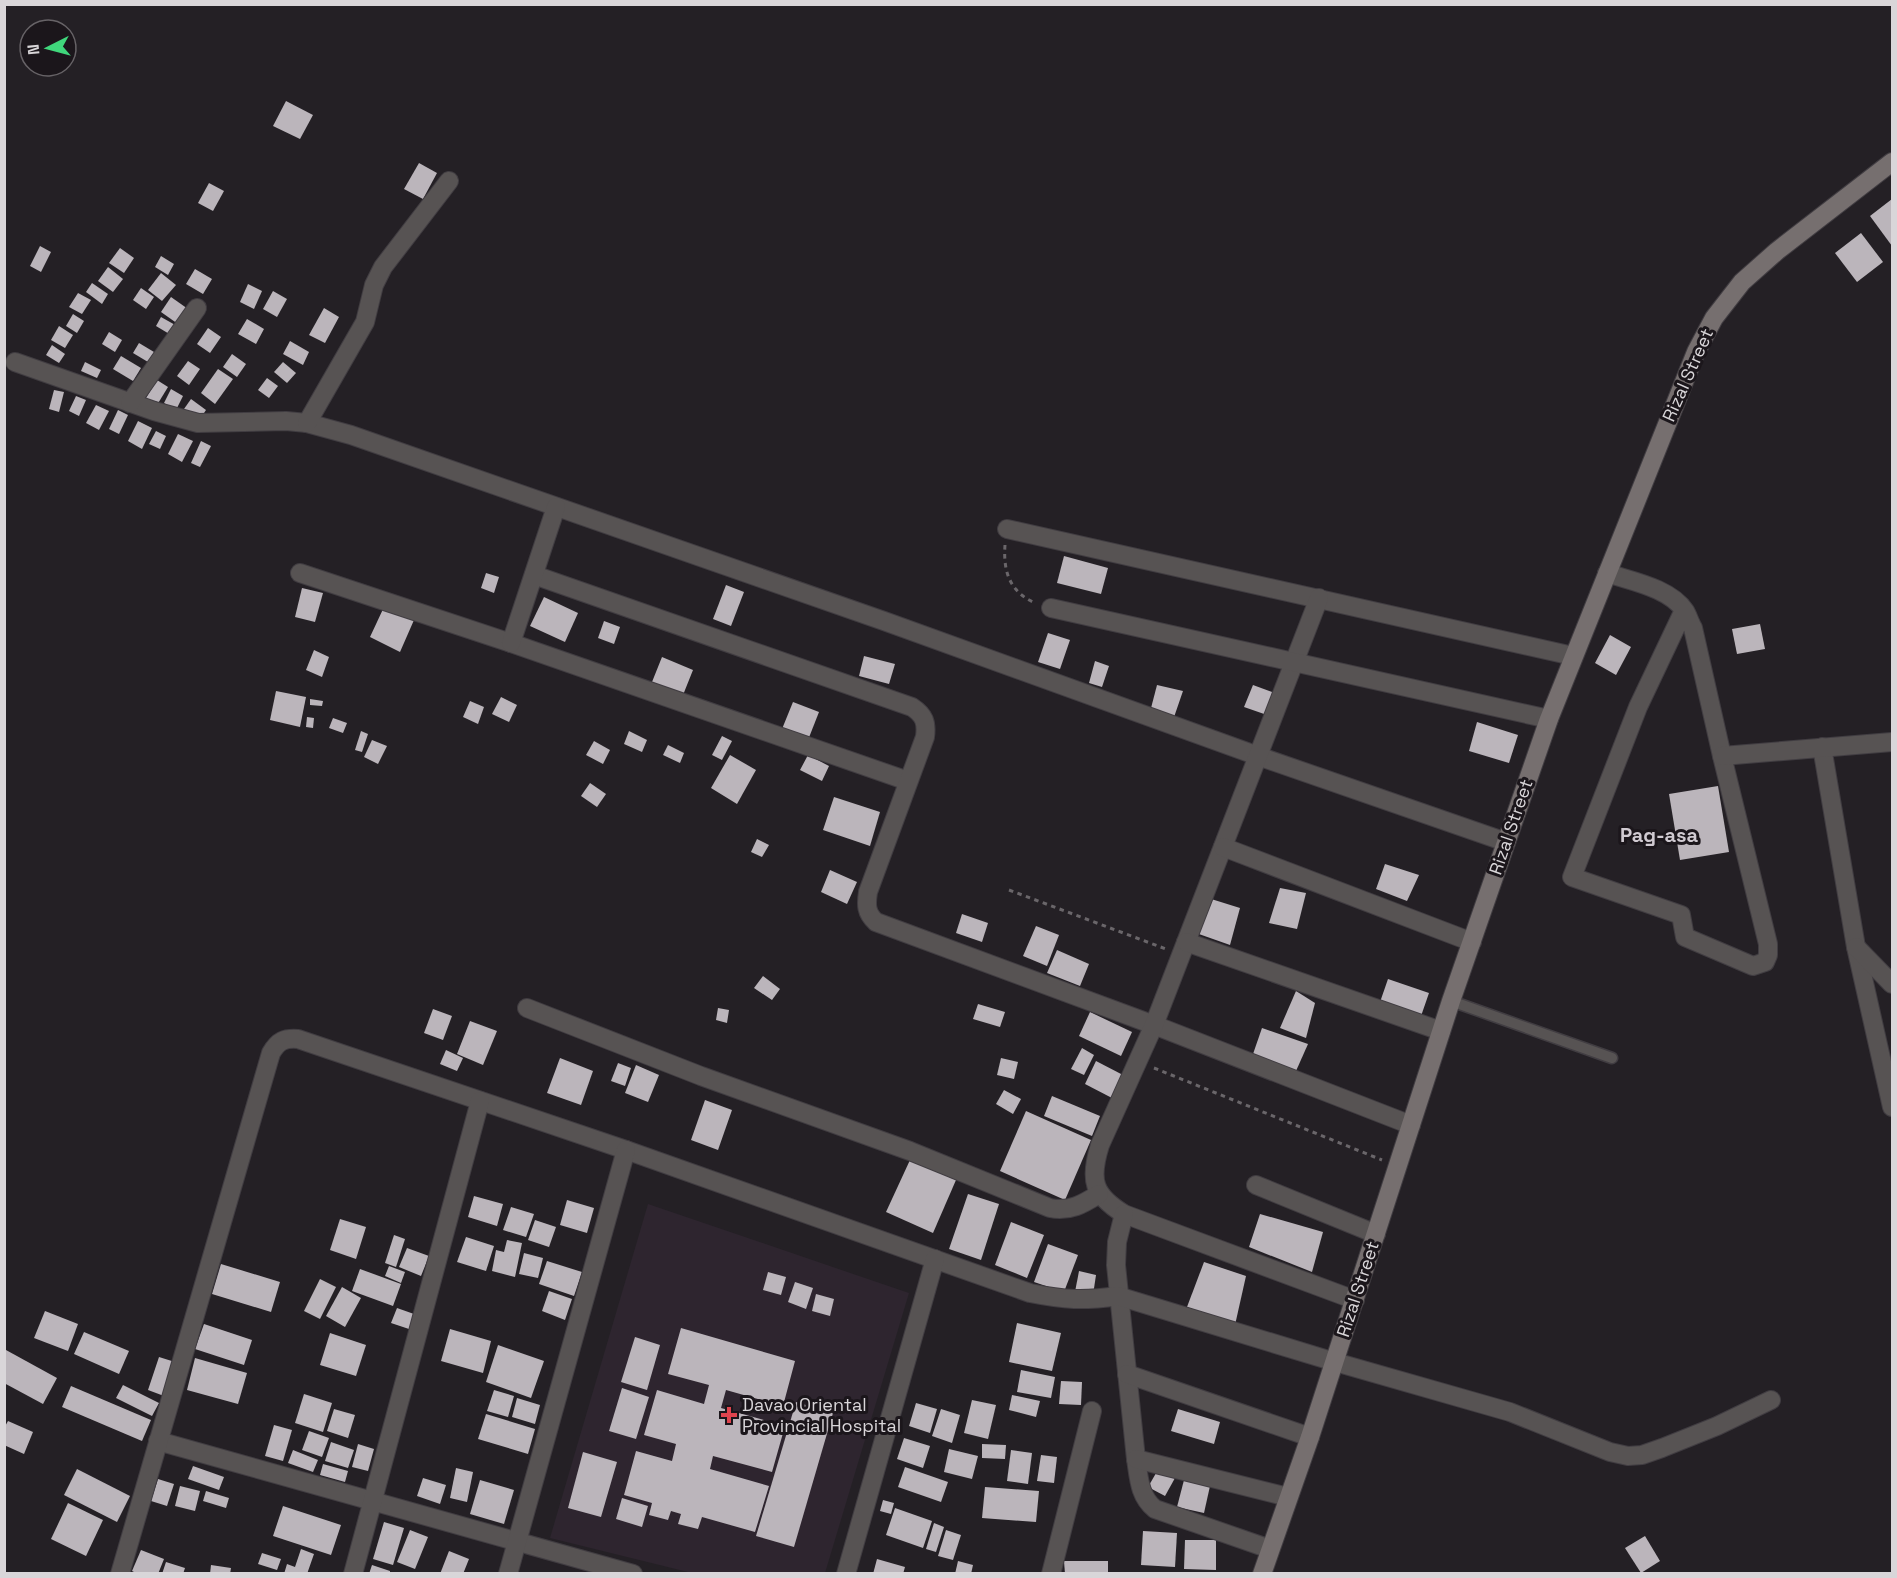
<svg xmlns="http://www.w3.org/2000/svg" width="1897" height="1578" viewBox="0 0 1897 1578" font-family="'Space Grotesk',sans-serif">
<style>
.built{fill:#2e252f}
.building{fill:#bbb5bb}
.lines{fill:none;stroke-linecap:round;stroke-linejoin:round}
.lane-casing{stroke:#413d42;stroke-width:13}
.street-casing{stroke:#413d42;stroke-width:20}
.secondary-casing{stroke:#413d42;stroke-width:20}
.path{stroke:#6a666a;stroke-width:3;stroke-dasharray:4.5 4.5;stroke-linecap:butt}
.lane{stroke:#575353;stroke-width:10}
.street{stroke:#575353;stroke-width:18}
.secondary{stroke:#766f6f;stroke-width:18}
.health-dot{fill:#e0444e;stroke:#1b161b;stroke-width:2}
.labels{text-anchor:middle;stroke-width:6;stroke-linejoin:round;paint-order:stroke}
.street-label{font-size:18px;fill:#d9d6d9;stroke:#1b161b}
.poi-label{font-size:18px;fill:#d9d6d9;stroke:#1b161b;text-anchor:start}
.neighbourhood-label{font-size:20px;font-weight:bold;fill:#d0cad1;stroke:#1b161b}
</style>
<rect width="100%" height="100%" fill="#242025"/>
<path class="built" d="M648,1204L909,1293L825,1573H692L550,1538Z"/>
<g class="building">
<path d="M286,101L313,115L300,139L273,126Z"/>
<path d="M419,163L437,173L423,199L404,189Z"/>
<path d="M209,183L224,191L213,211L198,203Z"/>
<path d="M1892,199V246L1870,216Z"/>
<path d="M1861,233L1883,262L1857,282L1835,253Z"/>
<path d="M40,246L51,252L41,272L30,266Z"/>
<path d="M120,248L134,258L124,273L109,263Z"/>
<path d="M161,256L174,264L168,275L155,267Z"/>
<path d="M108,267L123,279L113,292L98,281Z"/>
<path d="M195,269L212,279L203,294L186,284Z"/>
<path d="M161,273L176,285L162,301L148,290Z"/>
<path d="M92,283L108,294L102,304L86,292Z"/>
<path d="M248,284L262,291L254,309L240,302Z"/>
<path d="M141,288L154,297L146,309L133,300Z"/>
<path d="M273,291L287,299L277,317L263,309Z"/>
<path d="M78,293L91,300L82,314L69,307Z"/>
<path d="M171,297L188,309L178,324L161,312Z"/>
<path d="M324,308L339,317L325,343L309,335Z"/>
<path d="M73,314L84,321L77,333L66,326Z"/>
<path d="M161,317L177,326L171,335L156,326Z"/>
<path d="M247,319L264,329L256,344L238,334Z"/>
<path d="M59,326L73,335L65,348L51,340Z"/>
<path d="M208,328L221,337L210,353L197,344Z"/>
<path d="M109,332L122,340L115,352L102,344Z"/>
<path d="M290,341L309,352L303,365L283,354Z"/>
<path d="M139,343L154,352L148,362L133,353Z"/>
<path d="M52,345L65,354L59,363L46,355Z"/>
<path d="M232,354L246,364L237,377L223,367Z"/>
<path d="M121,356L141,368L133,381L113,369Z"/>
<path d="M188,361L200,369L189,385L177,376Z"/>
<path d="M85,362L101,370L97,378L81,371Z"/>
<path d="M283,362L296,373L287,383L274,372Z"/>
<path d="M218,369L233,379L215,404L201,393Z"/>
<path d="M267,378L278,386L269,398L258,390Z"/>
<path d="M157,380L168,387L157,405L146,398Z"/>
<path d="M171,389L183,396L176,410L164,403Z"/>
<path d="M54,390L64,392L59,412L49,409Z"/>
<path d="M76,396L86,400L79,416L69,411Z"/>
<path d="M191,399L206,410L200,419L184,409Z"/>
<path d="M96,405L109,411L99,430L86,423Z"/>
<path d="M118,410L128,415L119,434L109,429Z"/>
<path d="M138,421L152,428L142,449L128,441Z"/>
<path d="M156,431L166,436L160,449L149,444Z"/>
<path d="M178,434L193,441L182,462L168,454Z"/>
<path d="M201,441L211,446L200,467L191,463Z"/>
<path d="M1064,556L1108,568L1101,594L1057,583Z"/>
<path d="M486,573L499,577L494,593L481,588Z"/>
<path d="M726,585L744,592L731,626L713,619Z"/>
<path d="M302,588L323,593L315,622L295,617Z"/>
<path d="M544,597L578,613L565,642L530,626Z"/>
<path d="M384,607L414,620L400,652L370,637Z"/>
<path d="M604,621L620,627L614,644L598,638Z"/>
<path d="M1760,624L1765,649L1737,654L1732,629Z"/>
<path d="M1048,633L1070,640L1060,669L1038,662Z"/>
<path d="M1610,635L1631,647L1616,675L1595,663Z"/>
<path d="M314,650L329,657L322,677L306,670Z"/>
<path d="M864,656L895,664L889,684L859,676Z"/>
<path d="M662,657L693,670L683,695L652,682Z"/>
<path d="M1095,661L1109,666L1102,687L1089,683Z"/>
<path d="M1157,685L1183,691L1173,720L1150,712Z"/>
<path d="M1253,685L1275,693L1267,715L1244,707Z"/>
<path d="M276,691L306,697L300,727L270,720Z"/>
<path d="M501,697L517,705L509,722L492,714Z"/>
<path d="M310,699L323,701L322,706L310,705Z"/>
<path d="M470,701L484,707L478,724L463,717Z"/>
<path d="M793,702L819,712L808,740L782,729Z"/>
<path d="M307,717L314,718L313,728L306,727Z"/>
<path d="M333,718L347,723L343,733L329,728Z"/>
<path d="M1477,722L1518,735L1509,763L1469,751Z"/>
<path d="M361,731L368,734L362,752L355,750Z"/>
<path d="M629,731L647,740L642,752L624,744Z"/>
<path d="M722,736L732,741L722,760L712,755Z"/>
<path d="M372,740L387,746L378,764L364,757Z"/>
<path d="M594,741L610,750L603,764L586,755Z"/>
<path d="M668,745L684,753L680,763L663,755Z"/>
<path d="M730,755L756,770L737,804L711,788Z"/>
<path d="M808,755L829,766L822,781L800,770Z"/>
<path d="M590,783L606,794L597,807L581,796Z"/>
<path d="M1718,786L1729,852L1680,860L1669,794Z"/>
<path d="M834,797L880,812L870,846L823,830Z"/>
<path d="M757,839L769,845L762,857L751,852Z"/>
<path d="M1385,864L1419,875L1407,901L1376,889Z"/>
<path d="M830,870L857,882L847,904L821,892Z"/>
<path d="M1280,888L1306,893L1297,929L1269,923Z"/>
<path d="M1208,898L1240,908L1230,945L1196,933Z"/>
<path d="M962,914L988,923L982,942L956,933Z"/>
<path d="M1036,926L1059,935L1047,966L1023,956Z"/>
<path d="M1057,950L1089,964L1080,986L1047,973Z"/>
<path d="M763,976L780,989L772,1000L754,988Z"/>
<path d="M1388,979L1429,993L1420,1019L1379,1005Z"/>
<path d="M1296,991L1315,1003L1306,1038L1280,1028Z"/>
<path d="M978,1004L1005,1012L1000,1027L973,1019Z"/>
<path d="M718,1008L729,1010L727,1023L716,1020Z"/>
<path d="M433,1009L452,1016L443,1040L424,1033Z"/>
<path d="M1090,1012L1132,1032L1121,1056L1079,1036Z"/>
<path d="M470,1021L497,1031L483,1065L457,1054Z"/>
<path d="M1262,1028L1308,1044L1296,1071L1253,1054Z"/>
<path d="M1082,1048L1094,1055L1084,1075L1071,1069Z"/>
<path d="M446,1050L463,1058L457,1071L440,1064Z"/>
<path d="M560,1058L593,1071L581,1105L547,1093Z"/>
<path d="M1001,1058L1018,1062L1014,1079L997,1075Z"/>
<path d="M1096,1061L1123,1075L1112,1098L1085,1084Z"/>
<path d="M618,1063L631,1068L625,1086L611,1081Z"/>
<path d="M636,1065L659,1075L648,1102L625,1093Z"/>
<path d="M1004,1090L1021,1099L1013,1114L996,1104Z"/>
<path d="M1052,1096L1100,1116L1092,1136L1044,1116Z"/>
<path d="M705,1100L732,1110L718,1150L691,1140Z"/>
<path d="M1026,1111L1091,1140L1065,1200L1000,1171Z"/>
<path d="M910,1160L956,1180L933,1233L886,1212Z"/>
<path d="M968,1194L999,1204L981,1260L949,1249Z"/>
<path d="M474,1196L503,1204L497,1226L468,1217Z"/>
<path d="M567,1200L594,1208L587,1233L560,1225Z"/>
<path d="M511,1207L534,1214L526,1237L503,1230Z"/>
<path d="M1260,1214L1323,1232L1312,1272L1249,1247Z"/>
<path d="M340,1219L366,1227L356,1259L330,1250Z"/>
<path d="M535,1220L556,1227L549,1247L528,1240Z"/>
<path d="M1011,1222L1044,1235L1027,1278L995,1265Z"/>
<path d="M394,1235L405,1239L396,1267L385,1263Z"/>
<path d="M466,1237L494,1246L486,1271L457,1262Z"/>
<path d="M507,1240L522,1243L515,1277L492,1271L496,1250L504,1252Z"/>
<path d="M1048,1244L1078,1255L1064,1292L1034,1282Z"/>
<path d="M407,1248L429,1256L421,1276L399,1267Z"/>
<path d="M524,1253L543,1258L538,1278L519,1274Z"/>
<path d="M547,1261L582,1272L574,1296L539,1284Z"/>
<path d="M1204,1262L1246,1276L1235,1325L1187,1307Z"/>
<path d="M221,1264L280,1282L271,1312L212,1294Z"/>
<path d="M389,1266L405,1272L401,1283L385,1276Z"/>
<path d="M360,1269L401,1284L393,1306L352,1291Z"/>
<path d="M1079,1271L1096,1275L1093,1295L1075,1292Z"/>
<path d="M768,1272L786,1277L781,1295L763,1290Z"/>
<path d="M320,1279L336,1287L320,1319L304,1311Z"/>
<path d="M795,1282L813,1288L806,1309L788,1302Z"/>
<path d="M342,1287L361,1298L345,1327L326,1316Z"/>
<path d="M549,1291L572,1299L565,1320L542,1311Z"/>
<path d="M816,1294L834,1299L830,1316L812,1311Z"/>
<path d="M397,1308L414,1314L409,1329L391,1323Z"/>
<path d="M45,1311L78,1324L68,1351L34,1338Z"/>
<path d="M1017,1323L1061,1333L1052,1371L1009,1362Z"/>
<path d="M204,1324L252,1340L244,1365L195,1349Z"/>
<path d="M681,1328L795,1361L783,1406L726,1390L721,1408L785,1426L772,1472L713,1456L710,1469L769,1486L755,1532L702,1517L698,1529L678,1524L681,1514L671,1511L668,1520L649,1515L652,1503L624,1495L636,1451L672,1461L676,1444L644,1435L657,1390L704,1404L709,1385L668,1374Z"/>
<path d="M450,1329L491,1341L483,1373L441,1361Z"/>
<path d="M84,1332L129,1351L119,1374L74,1354Z"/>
<path d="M330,1333L366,1345L356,1376L320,1365Z"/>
<path d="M635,1337L660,1345L647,1390L621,1382Z"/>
<path d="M498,1345L544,1361L531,1398L486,1382Z"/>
<path d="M6,1350L57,1378L43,1404L4,1383V1353Z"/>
<path d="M159,1357L175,1362L164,1396L148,1390Z"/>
<path d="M195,1358L247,1373L238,1404L187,1390Z"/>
<path d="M1021,1370L1055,1377L1051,1398L1017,1392Z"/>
<path d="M1061,1381L1082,1382L1081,1405L1059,1404Z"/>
<path d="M123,1385L159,1403L152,1416L116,1398Z"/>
<path d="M71,1386L151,1420L142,1441L62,1407Z"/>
<path d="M622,1388L649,1397L636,1439L609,1431Z"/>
<path d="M494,1390L514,1396L508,1417L487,1411Z"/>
<path d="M304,1394L332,1403L323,1432L295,1423Z"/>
<path d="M1012,1395L1040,1401L1036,1417L1009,1410Z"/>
<path d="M517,1398L540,1405L535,1424L512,1417Z"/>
<path d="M972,1400L996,1405L988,1439L964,1433Z"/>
<path d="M796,1402L833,1413L794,1547L756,1536Z"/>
<path d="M916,1403L937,1409L930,1433L909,1426Z"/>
<path d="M334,1409L355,1415L348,1438L327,1431Z"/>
<path d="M941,1409L960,1415L952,1443L932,1436Z"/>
<path d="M1178,1409L1220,1422L1214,1444L1171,1431Z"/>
<path d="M486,1414L535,1429L528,1454L478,1439Z"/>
<path d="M8,1421L33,1432L24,1454L4,1445V1428Z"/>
<path d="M274,1425L292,1430L283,1461L265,1456Z"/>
<path d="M309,1431L329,1438L322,1457L302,1450Z"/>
<path d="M904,1438L930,1446L923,1468L897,1459Z"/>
<path d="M331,1442L354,1450L348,1468L325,1461Z"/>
<path d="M358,1444L374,1449L368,1471L352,1467Z"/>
<path d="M982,1444L1006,1445L1005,1459L982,1458Z"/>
<path d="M949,1449L978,1456L972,1479L944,1472Z"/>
<path d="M293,1450L318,1460L313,1472L288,1463Z"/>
<path d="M1011,1450L1032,1453L1028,1484L1007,1481Z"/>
<path d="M583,1452L617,1462L601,1517L568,1508Z"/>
<path d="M1041,1455L1057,1457L1054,1483L1037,1481Z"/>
<path d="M323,1464L348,1471L345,1482L320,1475Z"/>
<path d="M193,1466L224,1477L219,1490L188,1479Z"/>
<path d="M905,1467L948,1482L941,1502L898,1487Z"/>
<path d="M456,1468L473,1472L467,1502L450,1498Z"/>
<path d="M1159,1468L1175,1478L1165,1496L1148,1487Z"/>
<path d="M77,1469L130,1496L117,1522L64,1495Z"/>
<path d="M423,1478L446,1485L440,1504L417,1496Z"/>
<path d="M158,1479L174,1484L167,1506L151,1501Z"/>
<path d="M480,1480L514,1490L504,1524L470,1514Z"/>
<path d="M1184,1480L1210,1486L1204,1513L1177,1507Z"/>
<path d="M180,1486L200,1491L195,1511L175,1506Z"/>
<path d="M985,1487L1039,1491L1036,1522L982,1518Z"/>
<path d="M206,1491L229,1498L226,1508L203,1501Z"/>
<path d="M622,1498L648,1506L642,1527L616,1519Z"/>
<path d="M883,1500L894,1503L891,1514L880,1511Z"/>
<path d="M68,1503L103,1520L86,1556L51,1539Z"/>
<path d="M283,1506L341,1525L331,1555L273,1536Z"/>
<path d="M895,1508L932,1521L923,1548L886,1535Z"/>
<path d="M384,1522L404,1528L393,1565L373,1559Z"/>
<path d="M934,1523L944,1527L936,1552L926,1549Z"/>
<path d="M410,1530L428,1537L415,1569L397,1562Z"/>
<path d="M946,1530L961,1535L953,1560L938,1556Z"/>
<path d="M1143,1531L1177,1533L1175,1567L1141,1565Z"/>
<path d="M1645,1536L1660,1561L1641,1573L1625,1548Z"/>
<path d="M1185,1540H1216V1570L1184,1569Z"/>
<path d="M301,1549L314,1554L307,1574H284L287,1564L295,1567Z"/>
<path d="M141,1550L164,1559L158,1574H138L132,1571Z"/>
<path d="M449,1551L469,1559L463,1574H440Z"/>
<path d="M262,1553L281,1559L277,1570L258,1564Z"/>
<path d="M877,1559L905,1567L903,1574H873Z"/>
<path d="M958,1561L973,1565L971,1574H955Z"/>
<path d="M1064,1561H1108V1574H1065Z"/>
<path d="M166,1562L185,1568L183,1574H162Z"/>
<path d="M211,1565L231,1568L230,1574H210Z"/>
<path d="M372,1565L390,1571V1574H369Z"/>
</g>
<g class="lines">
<defs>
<path id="lane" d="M1451,1001L1612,1058"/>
<g id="street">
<path d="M15,362L154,411L198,423L286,421L307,423L351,435L884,621L1258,756L1506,842"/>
<path d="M130,403L197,308"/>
<path d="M307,423L365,322L374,285L383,267L449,181"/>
<path d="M1007,529L1573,656"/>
<path d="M300,573L511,643L908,781"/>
<path d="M1607,573C1631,581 1670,588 1685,611C1688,616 1690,623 1693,628L1722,756L1768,944V955L1765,962L1753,966L1685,937L1681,915L1572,877L1638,707L1684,610"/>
<path d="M534,575L912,707C924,715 927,722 925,737L868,892C866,905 866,913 876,922L1154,1025L1411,1125"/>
<path d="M1319,598L1154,1025L1100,1145C1089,1180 1093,1195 1124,1214L1355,1300"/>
<path d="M1051,608L1549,719"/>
<path d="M511,643L556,507"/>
<path d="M1822,747L1856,947L1892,1107"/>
<path d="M1722,756L1892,742"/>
<path d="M1223,847L1472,942"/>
<path d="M1186,942L1441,1031"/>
<path d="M1856,947L1892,984"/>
<path d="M527,1008L701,1076L910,1151L1050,1208C1070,1212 1083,1204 1099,1194"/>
<path d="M1256,1185L1376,1234"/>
<path d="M1124,1214L1117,1242L1116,1265L1136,1459C1139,1478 1139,1496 1155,1509L1270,1549"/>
<path d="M1127,1374L1310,1437"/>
<path d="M158,1441L633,1574"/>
<path d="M1136,1459L1288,1497"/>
<path d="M120,1574L271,1053C278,1041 284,1038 298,1039L626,1150L1030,1293C1065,1300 1083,1301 1118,1296L1335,1362L1510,1412L1610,1452L1628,1456L1642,1455L1662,1448L1717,1426L1771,1400"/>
<path d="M353,1574L480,1101"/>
<path d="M508,1574L626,1150"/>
<path d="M846,1574L935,1259"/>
<path d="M1051,1574L1092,1411"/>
</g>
<path id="secondary" d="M1262,1574L1310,1437L1451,1001L1549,719L1696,352L1714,318L1742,282L1777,251L1892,162"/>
</defs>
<use href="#lane" class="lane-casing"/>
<use href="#street" class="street-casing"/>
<use href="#secondary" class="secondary-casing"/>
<g class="path">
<path d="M1005,545C1003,572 1010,592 1035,603"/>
<path d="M1009,890L1166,949"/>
<path d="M1154,1068L1382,1160"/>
</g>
<use href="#lane" class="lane"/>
<use href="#street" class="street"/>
<use href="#secondary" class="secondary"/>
</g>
<path class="health-dot" d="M726 1406h6v6h6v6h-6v6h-6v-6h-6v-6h6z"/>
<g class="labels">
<g class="street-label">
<text transform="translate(1688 375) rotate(-66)" y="6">Rizal Street</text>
<text transform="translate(1511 827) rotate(-71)" y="6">Rizal Street</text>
<text transform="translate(1358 1289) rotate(-72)" y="6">Rizal Street</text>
</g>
<g class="poi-label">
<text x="742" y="1411">Davao Oriental<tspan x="742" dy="21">Provincial Hospital</tspan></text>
</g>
<g class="neighbourhood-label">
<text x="1659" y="842">Pag-asa</text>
</g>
</g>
<rect width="1897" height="1578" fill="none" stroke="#d9d6d9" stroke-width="12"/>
<g transform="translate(48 48) rotate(264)"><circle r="28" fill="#1b161b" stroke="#676367" stroke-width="1.5"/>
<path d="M0-4.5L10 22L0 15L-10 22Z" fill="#40d77c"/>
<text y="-9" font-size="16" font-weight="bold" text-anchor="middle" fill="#d9d6d9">N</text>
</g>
</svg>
